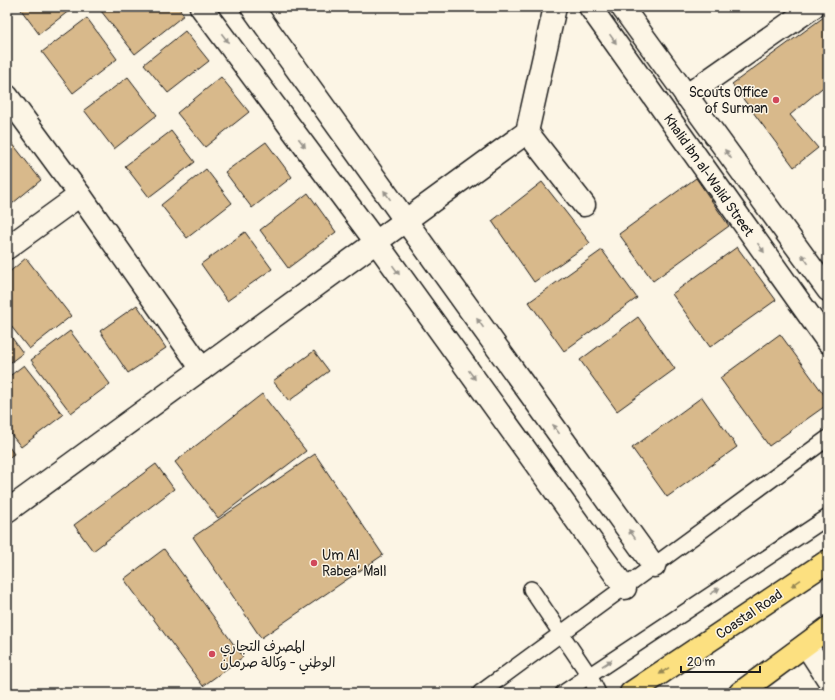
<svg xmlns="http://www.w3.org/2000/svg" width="835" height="700" viewBox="0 0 835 700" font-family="Pangolin,'Playpen Sans Arabic',sans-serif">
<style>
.building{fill:#d8b98b;stroke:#1c1c1c}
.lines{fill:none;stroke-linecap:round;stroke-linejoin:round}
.lane-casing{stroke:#1c1c1c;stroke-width:18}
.street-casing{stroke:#1c1c1c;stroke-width:25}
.secondary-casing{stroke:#1c1c1c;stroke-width:25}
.highway-casing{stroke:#1c1c1c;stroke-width:25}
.lane{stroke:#fcf5e5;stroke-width:15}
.street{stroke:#fcf5e5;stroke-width:22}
.secondary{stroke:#fcf5e5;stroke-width:22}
.highway{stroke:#fce080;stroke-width:22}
.oneway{fill:#97938b}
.oneway2{fill:#978853}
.poi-dot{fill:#d1495b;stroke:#fcf5e5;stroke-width:1.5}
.labels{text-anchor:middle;stroke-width:3;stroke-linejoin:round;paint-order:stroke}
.poi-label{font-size:14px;fill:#1c1c1c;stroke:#fcf5e5;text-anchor:start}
.street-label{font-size:14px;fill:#1c1c1c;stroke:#fcf5e5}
</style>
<rect width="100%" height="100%" fill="#fcf5e5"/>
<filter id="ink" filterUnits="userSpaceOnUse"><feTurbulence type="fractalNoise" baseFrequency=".025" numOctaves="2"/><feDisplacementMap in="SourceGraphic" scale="8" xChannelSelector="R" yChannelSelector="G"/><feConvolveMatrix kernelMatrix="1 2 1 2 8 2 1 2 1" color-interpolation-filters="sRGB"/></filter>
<g filter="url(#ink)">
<g class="building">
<path d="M19,7H74L39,34Z"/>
<path d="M106,7H178L184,15L135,54L101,11Z"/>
<path d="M828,14V83L790,115L818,148L794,167L732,84Z"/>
<path d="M87,18L117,59L73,93L42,52Z"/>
<path d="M185,31L209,61L168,93L144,64Z"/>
<path d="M128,77L157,115L114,149L84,110Z"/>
<path d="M221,77L249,112L205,147L177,113Z"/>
<path d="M171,131L195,162L149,197L125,166Z"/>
<path d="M266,142L292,177L252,208L225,172Z"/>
<path d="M12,143L41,180L7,208V147Z"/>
<path d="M206,169L232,203L187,238L161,205Z"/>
<path d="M696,178L729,226L653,281L619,234Z"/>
<path d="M542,182L590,243L534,282L492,221Z"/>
<path d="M308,193L336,232L288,268L260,230Z"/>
<path d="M245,232L272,269L227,301L201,264Z"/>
<path d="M737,247L776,300L710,347L672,294Z"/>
<path d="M602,250L637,298L564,351L529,302Z"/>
<path d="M26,258L71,316L29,349L7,321V274Z"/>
<path d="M137,305L166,348L128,373L100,331Z"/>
<path d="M638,317L675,369L617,411L580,360Z"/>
<path d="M7,331L23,353L7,365Z"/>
<path d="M70,331L110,384L71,413L31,360Z"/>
<path d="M780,334L828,400V404L769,446L720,378Z"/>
<path d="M314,351L329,371L289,401L273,381Z"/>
<path d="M24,365L63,415L21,447L7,429V378Z"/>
<path d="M262,394L306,451L218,518L175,462Z"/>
<path d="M702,397L737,447L667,497L632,448Z"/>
<path d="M7,444L14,454L7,459Z"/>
<path d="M315,454L383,555L261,638L193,537Z"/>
<path d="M156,464L174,489L93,551L74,525Z"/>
<path d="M164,549L243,657L203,686L124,579Z"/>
</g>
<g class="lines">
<defs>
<g id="lane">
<path d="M531,589L589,675L598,693"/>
<path d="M480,693L828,438"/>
<path d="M563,693L828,517"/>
</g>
<g id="street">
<path d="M201,7L376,242L625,588"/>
<path d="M252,7L654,566"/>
<path d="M7,96L80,195L202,369"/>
<path d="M686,96L813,7"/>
<path d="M527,132L584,205"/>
<path d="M7,248L80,195"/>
<path d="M7,511L527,132L555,7"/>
<path d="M806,645L828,679"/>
</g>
<g id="secondary">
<path d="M590,7L828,342"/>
<path d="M622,7L828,290"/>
</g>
<g id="highway">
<path d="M631,693L828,561"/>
<path d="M740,693L828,628"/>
</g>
</defs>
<use href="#lane" class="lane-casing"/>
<use href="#street" class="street-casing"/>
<use href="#secondary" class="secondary-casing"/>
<use href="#highway" class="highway-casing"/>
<use href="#lane" class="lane"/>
<use href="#street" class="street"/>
<use href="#secondary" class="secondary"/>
<use href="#highway" class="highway"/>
</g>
<defs><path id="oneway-solid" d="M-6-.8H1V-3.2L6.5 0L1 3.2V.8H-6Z"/></defs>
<g class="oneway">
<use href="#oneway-solid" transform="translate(225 38) rotate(53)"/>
<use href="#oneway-solid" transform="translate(613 39) rotate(55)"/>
<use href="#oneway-solid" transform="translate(302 143) rotate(53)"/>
<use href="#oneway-solid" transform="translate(728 154) rotate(-126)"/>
<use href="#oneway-solid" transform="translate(387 195) rotate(-126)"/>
<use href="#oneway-solid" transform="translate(761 248) rotate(54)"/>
<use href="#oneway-solid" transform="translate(805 259) rotate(-126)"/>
<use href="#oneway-solid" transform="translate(396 270) rotate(54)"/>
<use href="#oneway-solid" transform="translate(480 323) rotate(-126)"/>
<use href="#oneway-solid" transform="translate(472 375) rotate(54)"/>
<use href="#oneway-solid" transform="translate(556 429) rotate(-126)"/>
<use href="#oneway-solid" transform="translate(632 534) rotate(-126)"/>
<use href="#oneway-solid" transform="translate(715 591) rotate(-33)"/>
<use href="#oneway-solid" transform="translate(607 663) rotate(-33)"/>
</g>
<g class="oneway2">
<use href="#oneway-solid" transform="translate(796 583) rotate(146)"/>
<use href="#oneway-solid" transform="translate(664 671) rotate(146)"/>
</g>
</g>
<g class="poi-dot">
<circle cx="776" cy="100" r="4"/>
<circle cx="314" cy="563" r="4"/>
<circle cx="212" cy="654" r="4"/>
</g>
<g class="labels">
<g class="poi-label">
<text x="768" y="97" text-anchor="end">Scouts Office<tspan x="768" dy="16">of Surman</tspan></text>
<text x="322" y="560">Um Al<tspan x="322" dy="16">Rabea’ Mall</tspan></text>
<text x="220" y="651">المصرف التجاري<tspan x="220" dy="16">الوطني - وكالة صرمان</tspan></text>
</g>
<g class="street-label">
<text transform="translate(709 175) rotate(55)" y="5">Khalid ibn al-Walid Street</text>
<text transform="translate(749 614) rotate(-34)" y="5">Coastal Road</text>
</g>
</g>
<rect width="835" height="700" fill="none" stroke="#fcf5e5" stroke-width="24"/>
<rect x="12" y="12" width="811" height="676" fill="none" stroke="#1c1c1c" stroke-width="1.5" filter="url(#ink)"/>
<path d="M681 666v6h79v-6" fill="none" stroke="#1c1c1c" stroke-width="2"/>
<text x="687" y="666" font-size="12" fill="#1c1c1c" stroke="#fcf5e5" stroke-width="3" paint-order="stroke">20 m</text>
</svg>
